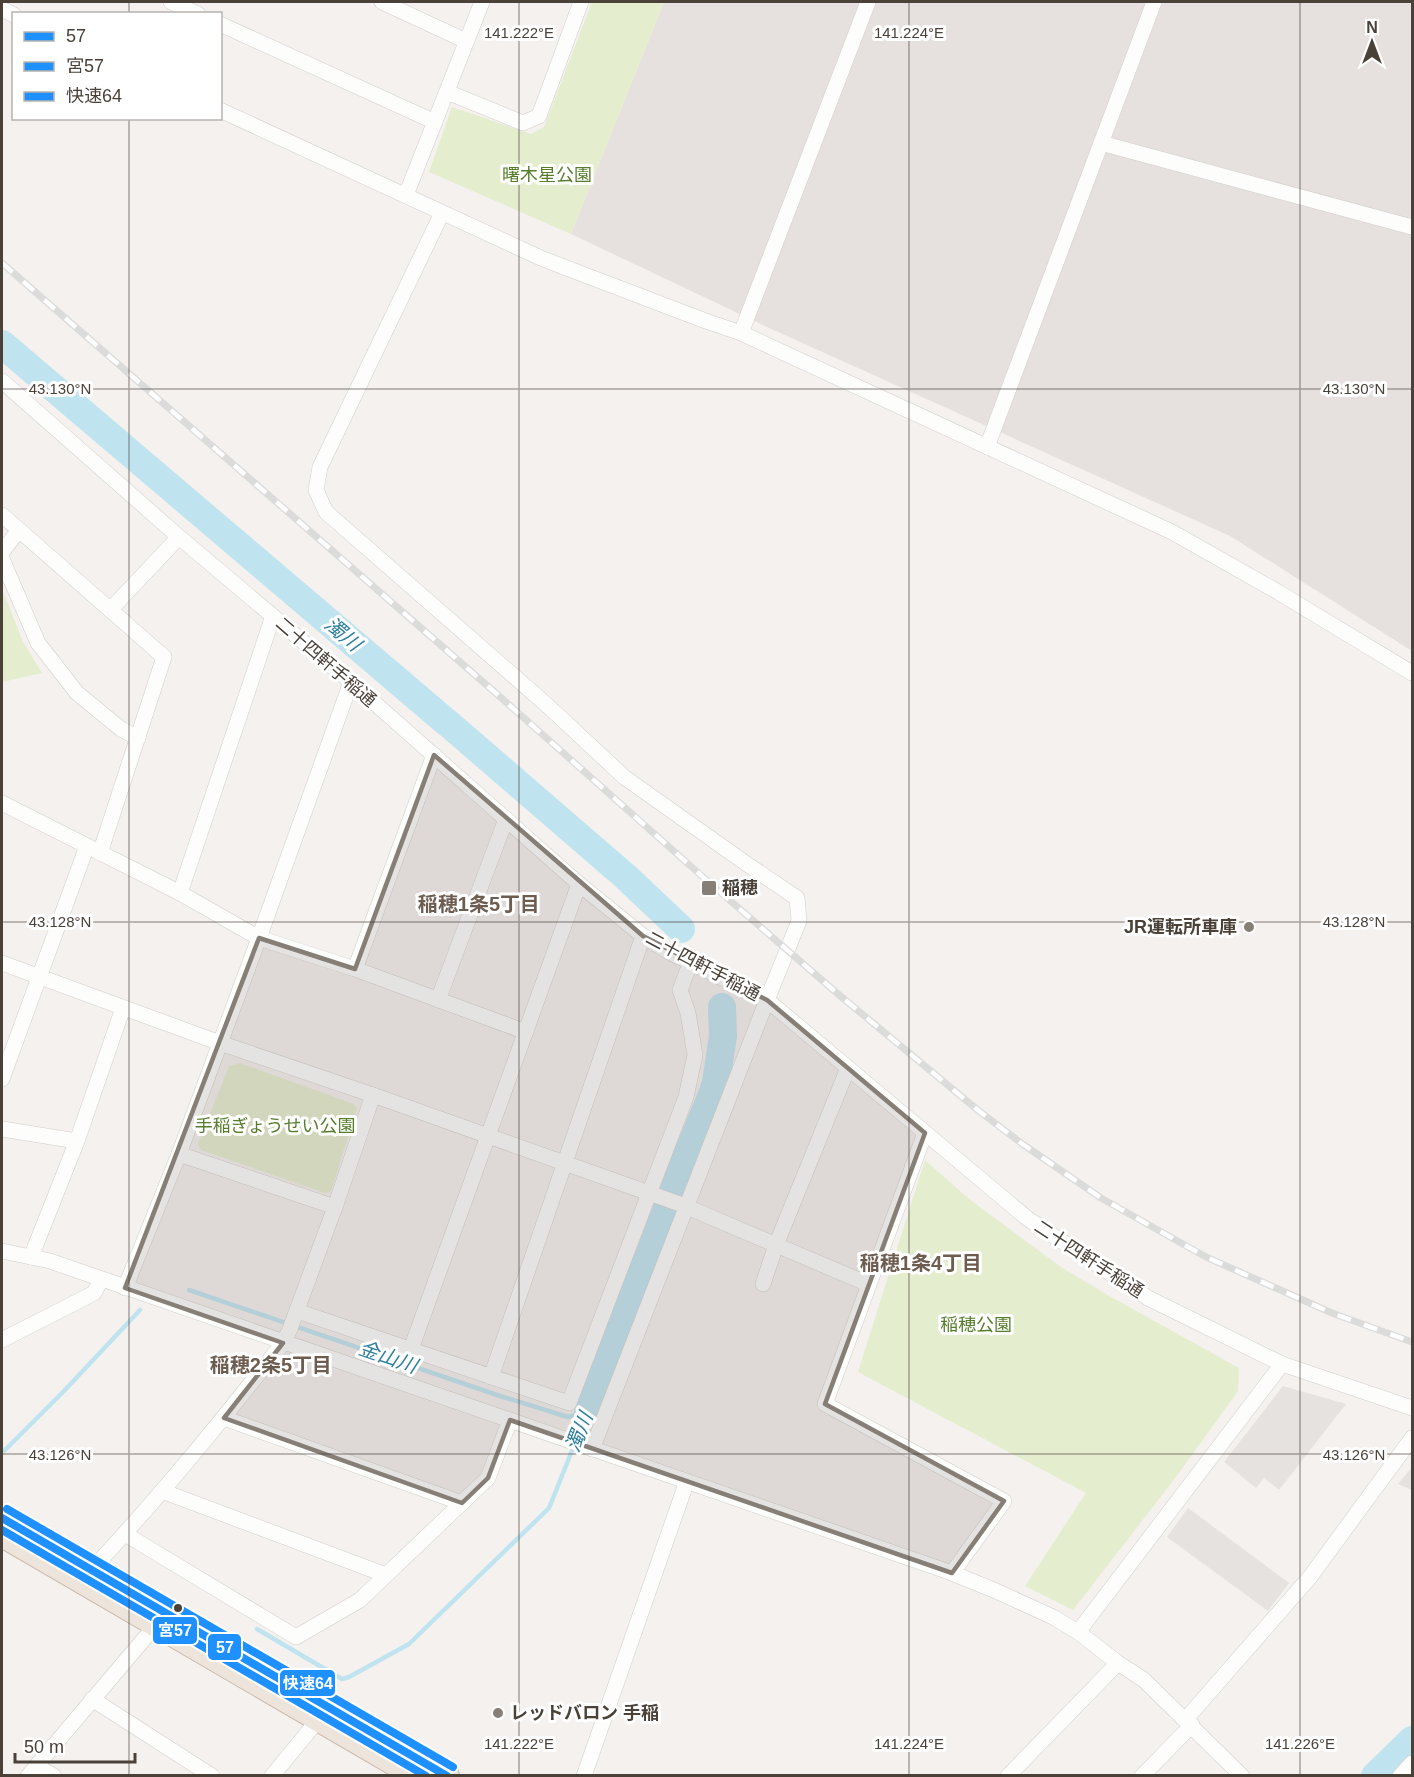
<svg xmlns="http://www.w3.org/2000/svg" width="1414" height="1777" viewBox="0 0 1414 1777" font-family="Arial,'Noto Sans JP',sans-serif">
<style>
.industrial{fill:#e6e1de}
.green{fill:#e5edcf}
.parking{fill:#e6e2df}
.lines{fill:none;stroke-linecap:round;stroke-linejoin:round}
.stream{stroke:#c0e4ef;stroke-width:4.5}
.river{stroke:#c0e4ef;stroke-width:28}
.minor-casing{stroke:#d2cfcb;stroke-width:16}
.highway-casing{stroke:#cbbaaa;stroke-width:24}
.minor{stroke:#fdfdfc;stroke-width:15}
.highway{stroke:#ede4db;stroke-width:22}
.rail-casing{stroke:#dbdbda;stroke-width:7}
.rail{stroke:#fff;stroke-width:4.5;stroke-dasharray:14;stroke-linecap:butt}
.bus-1-casing{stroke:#fff;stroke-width:12}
.bus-2-casing{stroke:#fff;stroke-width:12}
.bus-3-casing{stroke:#fff;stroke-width:12}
.bus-1{stroke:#1e90ff;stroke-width:8}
.bus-2{stroke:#1e90ff;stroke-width:8}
.bus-3{stroke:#1e90ff;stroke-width:8}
.marked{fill:#867f78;fill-opacity:0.2;stroke:#867f78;stroke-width:4.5;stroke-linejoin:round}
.ticks{fill:none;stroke:#4a4139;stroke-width:1.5;stroke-opacity:0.45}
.poi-dot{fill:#867f78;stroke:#fff;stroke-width:2}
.bus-dot{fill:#4a4139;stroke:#fff;stroke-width:2}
.labels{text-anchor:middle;stroke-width:6;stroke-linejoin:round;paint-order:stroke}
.park-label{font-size:18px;fill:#577d2c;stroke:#fff}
.street-label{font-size:18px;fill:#4a4139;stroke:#fff}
.poi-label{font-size:18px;font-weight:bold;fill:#4a4139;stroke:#fff;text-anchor:start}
.water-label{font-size:20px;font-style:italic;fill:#2d7f9d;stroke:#fff}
.neighbourhood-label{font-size:20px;font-weight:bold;fill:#6d5d50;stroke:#fff}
.ticks-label{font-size:15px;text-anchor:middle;fill:#4a4139;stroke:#fff;stroke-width:6;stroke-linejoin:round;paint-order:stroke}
.line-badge{stroke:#fff;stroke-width:2}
.badge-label{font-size:16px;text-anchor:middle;font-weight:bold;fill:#fff}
</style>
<rect width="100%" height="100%" fill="#f4f1ee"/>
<path class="industrial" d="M664,2H1412V651L1230,536L767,327L571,234Z"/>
<g class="green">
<path d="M592,2H664L571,234L429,172L452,107L531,134L544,127Z"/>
<path d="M2,589L23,642L42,673L2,682Z"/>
<path d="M240,1063L354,1104L357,1108L331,1191L325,1193L201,1150L198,1144L229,1066Z"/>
<path d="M925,1160L969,1199L1061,1267L1104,1293L1239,1368L1238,1391L1176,1477L1073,1610L1025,1586L1086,1493L858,1372Z"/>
</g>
<g class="parking">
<path d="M1283,1386L1346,1404L1279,1490L1264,1478L1256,1488L1224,1462Z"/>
<path d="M1412,1467V1490L1398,1484Z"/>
<path d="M1188,1508L1289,1583L1268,1611L1167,1537Z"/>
</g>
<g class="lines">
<g class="stream">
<path d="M189,1290L500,1396L568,1417L588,1411"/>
<path d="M2,1453L64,1391L140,1310"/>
<path d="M257,1629L342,1679L349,1677L409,1644L549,1508L588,1411"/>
</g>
<g class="river">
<path d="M2,344L445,721L450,725L626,877L681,929"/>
<path d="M588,1411L623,1316L650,1253L687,1155L712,1095L716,1082L723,1036L722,1007"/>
<path d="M1375,1776L1412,1740"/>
</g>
<defs>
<g id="minor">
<path d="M171,2L198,14"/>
<path d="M382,2L466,41"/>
<path d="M2,9L14,15"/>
<path d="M220,24L435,122"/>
<path d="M447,92L523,123L539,116L581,2"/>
<path d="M220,110L543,259L703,320L741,333L1172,532L1278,592L1412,673"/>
<path d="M1101,143L1412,227"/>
<path d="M406,195L482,2"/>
<path d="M442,213L320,467L316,490L326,512L548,706L624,777L751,867L797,898L799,921L767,1000L592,1449"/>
<path d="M741,333L868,2"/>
<path d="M2,381L179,537L351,682L579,884L643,936L669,952L767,1000L1028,1219L1148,1298L1282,1364L1412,1408"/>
<path d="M987,447L1154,2"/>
<path d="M2,515L164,657L100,853"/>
<path d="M2,552L19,530"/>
<path d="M2,559L38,643L77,693L121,729L138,738"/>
<path d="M110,610L179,537"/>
<path d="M2,803L180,893L259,938L355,969L526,1032"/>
<path d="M180,893L273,616"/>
<path d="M2,963L220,1043L373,1095L680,1204L868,1284"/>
<path d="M355,969L434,755"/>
<path d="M438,1000L506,819"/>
<path d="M2,1079L87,846"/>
<path d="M2,1129L77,1141"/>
<path d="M925,1133L825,1404L1004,1501L952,1573"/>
<path d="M179,1154L335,1207"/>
<path d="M2,1251L50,1261L952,1573L996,1591L1053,1617L1078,1632L1118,1663L1144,1680L1242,1776"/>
<path d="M31,1257L77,1141L123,1008"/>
<path d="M763,1284L776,1245L848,1068"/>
<path d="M125,1288L179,1154L259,938L351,682"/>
<path d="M297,1311L569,1403L686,1097L695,1055L688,1013L680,990L690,964"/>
<path d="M2,1340L94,1293L101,1280"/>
<path d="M411,1349L579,884"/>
<path d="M491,1377L643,936"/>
<path d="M224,1418L462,1503"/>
<path d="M162,1491L386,1575"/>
<path d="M125,1534L296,1637L360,1600L488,1478L510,1420"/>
<path d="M92,1569C160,1497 222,1420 283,1343L290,1329L335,1207L373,1095"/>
<path d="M1078,1632L1282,1364"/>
<path d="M92,1699L212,1776"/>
<path d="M1186,1719L1310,1577L1412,1438"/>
<path d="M36,1766L54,1776"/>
<path d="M28,1776L155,1626"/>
<path d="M272,1776L318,1720"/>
<path d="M584,1776L687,1481"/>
<path d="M1008,1776L1118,1663"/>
<path d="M1142,1776L1192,1725"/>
<path d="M1400,1776L1412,1763"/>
</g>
<g id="highway">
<path d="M2,1518L448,1776"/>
<path d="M2,1536L414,1776"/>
</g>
</defs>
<use href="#minor" class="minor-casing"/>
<use href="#highway" class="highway-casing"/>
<use href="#minor" class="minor"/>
<use href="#highway" class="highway"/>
<defs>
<path id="rail" d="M2,263L498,695L712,885L838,994L979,1111L1021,1143L1101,1198L1206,1257L1332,1313L1412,1342"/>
</defs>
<use href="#rail" class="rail-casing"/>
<use href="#rail" class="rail"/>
<defs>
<path id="bus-1" d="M2,1518L447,1776"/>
<path id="bus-2" d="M2,1530L426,1776"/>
<path id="bus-3" d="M7,1509L453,1767"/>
</defs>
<use href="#bus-1" class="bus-1-casing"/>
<use href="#bus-2" class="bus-2-casing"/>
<use href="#bus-3" class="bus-3-casing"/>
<use href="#bus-1" class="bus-1"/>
<use href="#bus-2" class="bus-2"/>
<use href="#bus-3" class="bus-3"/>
</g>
<path class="marked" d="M434,755L643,936L767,1000L925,1133L825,1404L1004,1501L952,1573L510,1420L488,1478L462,1503L224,1418L283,1343L125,1288L259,938L355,969Z"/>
<path class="ticks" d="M129,2V14M519,2V1776M909,2V1776M1300,2V1776M129,118V1776M2,389H1412M2,922H1412M2,1454H1412"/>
<g class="poi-dot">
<rect x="701" y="880" width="16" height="16" rx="3"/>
<circle cx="1249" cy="927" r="6"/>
<circle cx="498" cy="1713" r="6"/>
</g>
<circle class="bus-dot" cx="178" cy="1608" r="5"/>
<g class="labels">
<g class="park-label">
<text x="547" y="181">曙木星公園</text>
<text x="275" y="1132">手稲ぎょうせい公園</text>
<text x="976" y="1331">稲穂公園</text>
</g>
<g class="street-label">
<text transform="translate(326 662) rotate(41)" y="6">二十四軒手稲通</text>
<text transform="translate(703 966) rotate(28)" y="6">二十四軒手稲通</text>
<text transform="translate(1089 1259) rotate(33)" y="6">二十四軒手稲通</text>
</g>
<g class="poi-label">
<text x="722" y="894">稲穂</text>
<text x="1237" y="933" text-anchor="end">JR運転所車庫</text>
<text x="510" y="1719">レッドバロン 手稲</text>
</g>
<g class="water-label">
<text transform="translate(343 634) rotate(40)" y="7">濁川</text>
<text transform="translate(388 1357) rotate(19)" y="7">金山川</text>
<text transform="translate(579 1432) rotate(-68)" y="7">濁川</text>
</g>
<g class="neighbourhood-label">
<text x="479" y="911">稲穂1条5丁目</text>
<text x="921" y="1270">稲穂1条4丁目</text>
<text x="271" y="1372">稲穂2条5丁目</text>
</g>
</g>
<g class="ticks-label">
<text x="519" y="38">141.222°E</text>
<text x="909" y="38">141.224°E</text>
<text x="60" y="394">43.130°N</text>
<text x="1354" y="394">43.130°N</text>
<text x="60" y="927">43.128°N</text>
<text x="1354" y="927">43.128°N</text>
<text x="60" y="1460">43.126°N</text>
<text x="1354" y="1460">43.126°N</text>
<text x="519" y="1749">141.222°E</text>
<text x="909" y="1749">141.224°E</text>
<text x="1300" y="1749">141.226°E</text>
</g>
<g class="line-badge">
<rect x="152" y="1616" width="46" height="29" rx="6" fill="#1e90ff"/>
<rect x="207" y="1633" width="35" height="28" rx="6" fill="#1e90ff"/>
<rect x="279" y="1669" width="57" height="28" rx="6" fill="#1e90ff"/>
</g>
<g class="badge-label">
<text x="175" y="1636">宮57</text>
<text x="225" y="1653">57</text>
<text x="308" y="1689">快速64</text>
</g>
<rect width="1414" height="1777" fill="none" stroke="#4a4139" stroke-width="6"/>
<rect x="12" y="12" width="210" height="108" fill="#ffffff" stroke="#b7b3b0" stroke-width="1.5"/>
<rect x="24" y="32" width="30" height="9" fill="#1e90ff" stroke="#b7b3b0" stroke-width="1.5"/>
<text x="66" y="42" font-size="18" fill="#4a4139">57</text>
<rect x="24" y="62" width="30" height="9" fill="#1e90ff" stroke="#b7b3b0" stroke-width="1.5"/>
<text x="66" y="72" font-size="18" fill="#4a4139">宮57</text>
<rect x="24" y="92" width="30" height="9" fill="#1e90ff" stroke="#b7b3b0" stroke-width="1.5"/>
<text x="66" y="102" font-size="18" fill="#4a4139">快速64</text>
<g transform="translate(1372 42)" stroke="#ffffff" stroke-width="4.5" paint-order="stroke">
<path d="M0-4.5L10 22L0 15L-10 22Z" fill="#4a4139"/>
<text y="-9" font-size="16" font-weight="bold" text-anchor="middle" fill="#4a4139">N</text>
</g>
<path d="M15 1753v9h120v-9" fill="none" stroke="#4a4139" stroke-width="3"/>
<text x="24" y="1753" font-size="18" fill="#4a4139" stroke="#ffffff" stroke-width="4.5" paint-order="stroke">50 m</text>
</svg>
